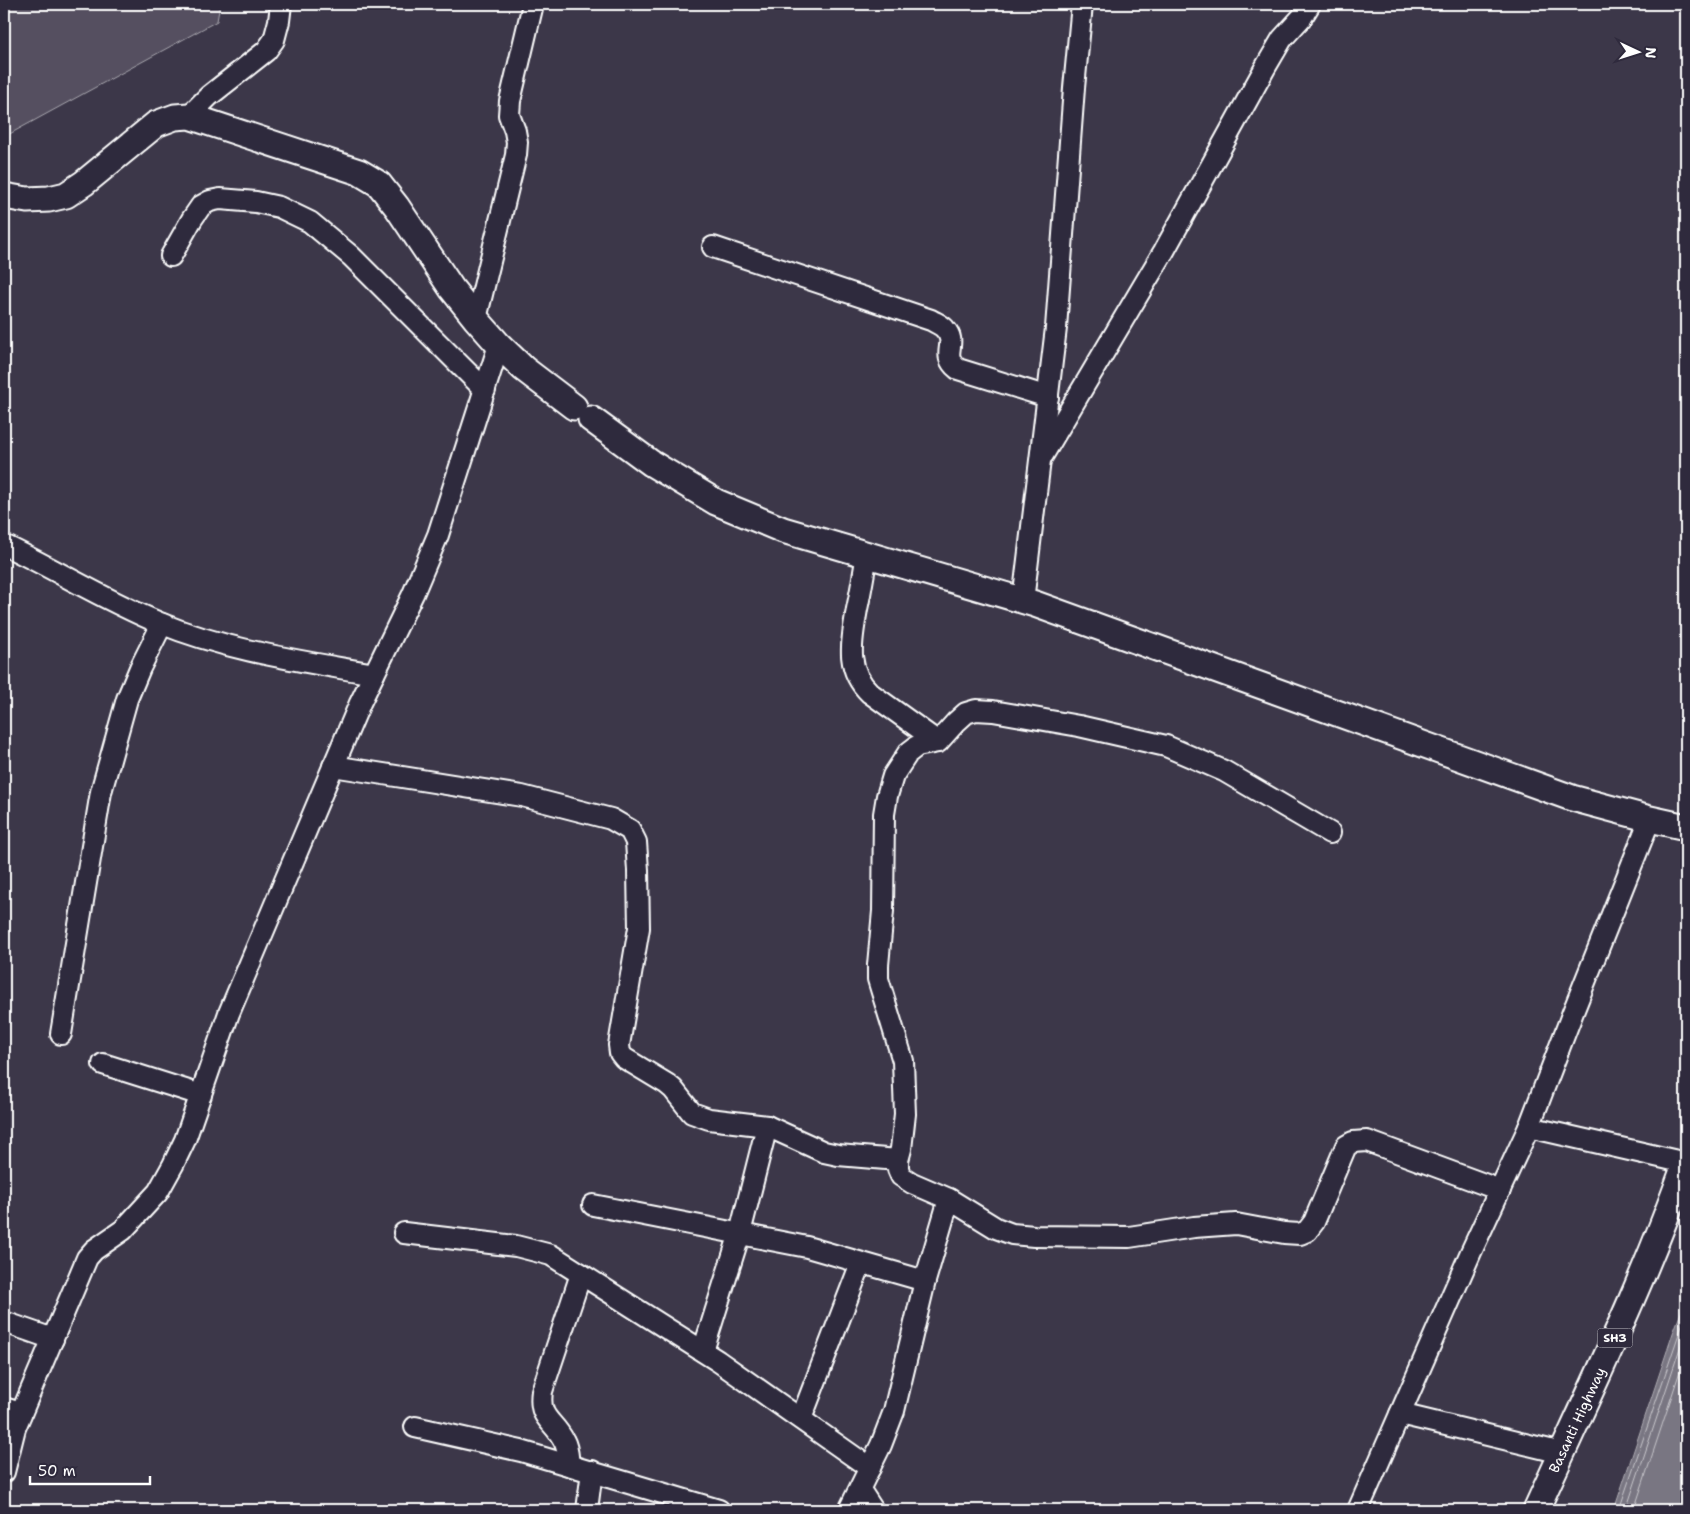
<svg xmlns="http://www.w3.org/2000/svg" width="1690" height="1514" viewBox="0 0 1690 1514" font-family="'Shantell Sans',sans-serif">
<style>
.green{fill:#555060;stroke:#aaa8b0}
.water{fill:#797682;stroke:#afadb4}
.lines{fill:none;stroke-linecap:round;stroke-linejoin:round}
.shore{stroke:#c9c8cd;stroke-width:1}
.minor-casing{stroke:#fff;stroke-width:24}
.major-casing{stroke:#fff;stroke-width:29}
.minor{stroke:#2f2a3d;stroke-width:20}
.major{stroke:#2f2a3d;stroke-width:25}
.labels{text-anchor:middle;stroke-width:4.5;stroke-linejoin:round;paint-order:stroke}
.shield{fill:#2f2a3d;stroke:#c1bfc5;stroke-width:1}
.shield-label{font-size:12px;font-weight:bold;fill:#fff}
.street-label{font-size:14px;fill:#fff;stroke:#2f2a3d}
</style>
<rect width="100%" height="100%" fill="#3c3749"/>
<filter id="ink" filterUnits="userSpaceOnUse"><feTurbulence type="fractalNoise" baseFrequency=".02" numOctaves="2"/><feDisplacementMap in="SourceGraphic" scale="10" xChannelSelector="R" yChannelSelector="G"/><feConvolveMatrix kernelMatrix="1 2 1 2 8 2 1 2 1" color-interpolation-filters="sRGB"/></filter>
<g filter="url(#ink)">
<path class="green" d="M4,4H220L217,21L4,137Z"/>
<path class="water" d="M1686,1300V1510H1614L1673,1333Z"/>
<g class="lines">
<g class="shore">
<path d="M1619,1510L1686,1313"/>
<path d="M1626,1510L1686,1330"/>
<path d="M1634,1510L1686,1353"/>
</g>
<defs>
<g id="minor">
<path d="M189,116L209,96L266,51L274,40L279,21L281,4"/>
<path d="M713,247L931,320C936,323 942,325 945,329C959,344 939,354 958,369L1048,397"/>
<path d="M171,256L192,219L201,206L210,201L220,199L256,202L279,207L310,222L351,256L485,390"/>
<path d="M476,319L516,155L517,142L515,131L509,115L510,101L533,4"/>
<path d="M1043,455L1164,251L1265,68L1282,39L1302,17L1310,4"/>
<path d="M4,545C57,570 106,601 160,623C228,651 302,661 374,674"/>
<path d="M867,554C864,572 861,591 857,609C852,640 844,668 870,693L938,742"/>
<path d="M1023,601L1056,328L1074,88L1082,4"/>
<path d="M333,766L522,796L611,819L630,830L636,842L638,870L639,928L619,1045L620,1053L624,1058L667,1084L673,1089L692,1113L709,1119L767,1126L824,1152L838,1155L898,1160"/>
<path d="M1650,819L1573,1012L1529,1127L1686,1163"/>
<path d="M1330,833L1224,771L1166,746L1079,726L993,711L976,710L966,713L956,722L938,742L917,746L908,753L893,776L887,796L884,814L883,911L878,965V979L903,1061L905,1114L901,1149L898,1160V1169L901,1176L912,1183L949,1199L996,1228L1012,1234L1034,1236L1129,1237L1194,1227L1236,1224L1284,1233L1300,1234L1307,1231L1314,1222L1346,1146L1353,1142L1367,1141L1500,1190"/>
<path d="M61,1034L101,792L127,699L140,668L162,624"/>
<path d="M103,1064L201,1095"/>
<path d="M593,1205L807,1247L925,1281"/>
<path d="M404,1233L516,1246L551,1255L718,1361L870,1468"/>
<path d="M4,1322L53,1339"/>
<path d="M703,1351L740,1233L767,1126"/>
<path d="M4,1408L21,1413"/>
<path d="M1400,1414L1562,1453"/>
<path d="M801,1419L861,1263"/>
<path d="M415,1427L521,1451L719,1510"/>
<path d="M569,1465C568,1457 568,1448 564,1441C553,1419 538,1420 542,1391L581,1274"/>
<path d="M4,1472L15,1428L87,1258L94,1250L123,1230L158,1192L173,1165L185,1140L229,1013L360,703L413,594L438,535L499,345"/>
<path d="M860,1490L873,1510"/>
<path d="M587,1510L592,1471"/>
<path d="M849,1510L881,1445L894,1411L925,1281L949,1199"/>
<path d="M1358,1510L1471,1252L1529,1127"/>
</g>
<g id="major">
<path d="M4,196L27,200L49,199L66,195L84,183L156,124L175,117L189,116L359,172L379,184L397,207L452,289L476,319L499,345L524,369L574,407"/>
<path d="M591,419L651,463L716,502L783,530L1035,604L1572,798L1650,819L1686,827"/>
<path d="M1536,1510C1588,1395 1644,1282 1686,1162"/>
</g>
</defs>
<use href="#minor" class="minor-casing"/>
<use href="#major" class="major-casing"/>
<use href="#minor" class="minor"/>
<use href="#major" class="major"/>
</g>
</g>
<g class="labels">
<rect class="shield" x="1597.5" y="1328.5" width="35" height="19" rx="4"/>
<g class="shield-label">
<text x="1615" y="1342">SH3</text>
</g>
<g class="street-label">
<text transform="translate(1577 1420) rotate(-65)" y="5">Basanti Highway</text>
</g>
</g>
<rect width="1690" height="1514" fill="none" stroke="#2f2a3d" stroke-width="20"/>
<rect x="10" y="10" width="1670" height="1494" fill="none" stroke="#fff" stroke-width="2" filter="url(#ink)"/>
<g transform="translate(1638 52) rotate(94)" stroke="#2f2a3d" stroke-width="4" paint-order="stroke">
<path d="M0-4L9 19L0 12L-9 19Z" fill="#ffffff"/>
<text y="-8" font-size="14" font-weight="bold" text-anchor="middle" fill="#ffffff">N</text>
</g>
<path d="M30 1476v8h120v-8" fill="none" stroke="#ffffff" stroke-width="2.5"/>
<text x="38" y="1476" font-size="15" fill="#ffffff" stroke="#2f2a3d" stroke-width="4" paint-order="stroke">50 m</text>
</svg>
